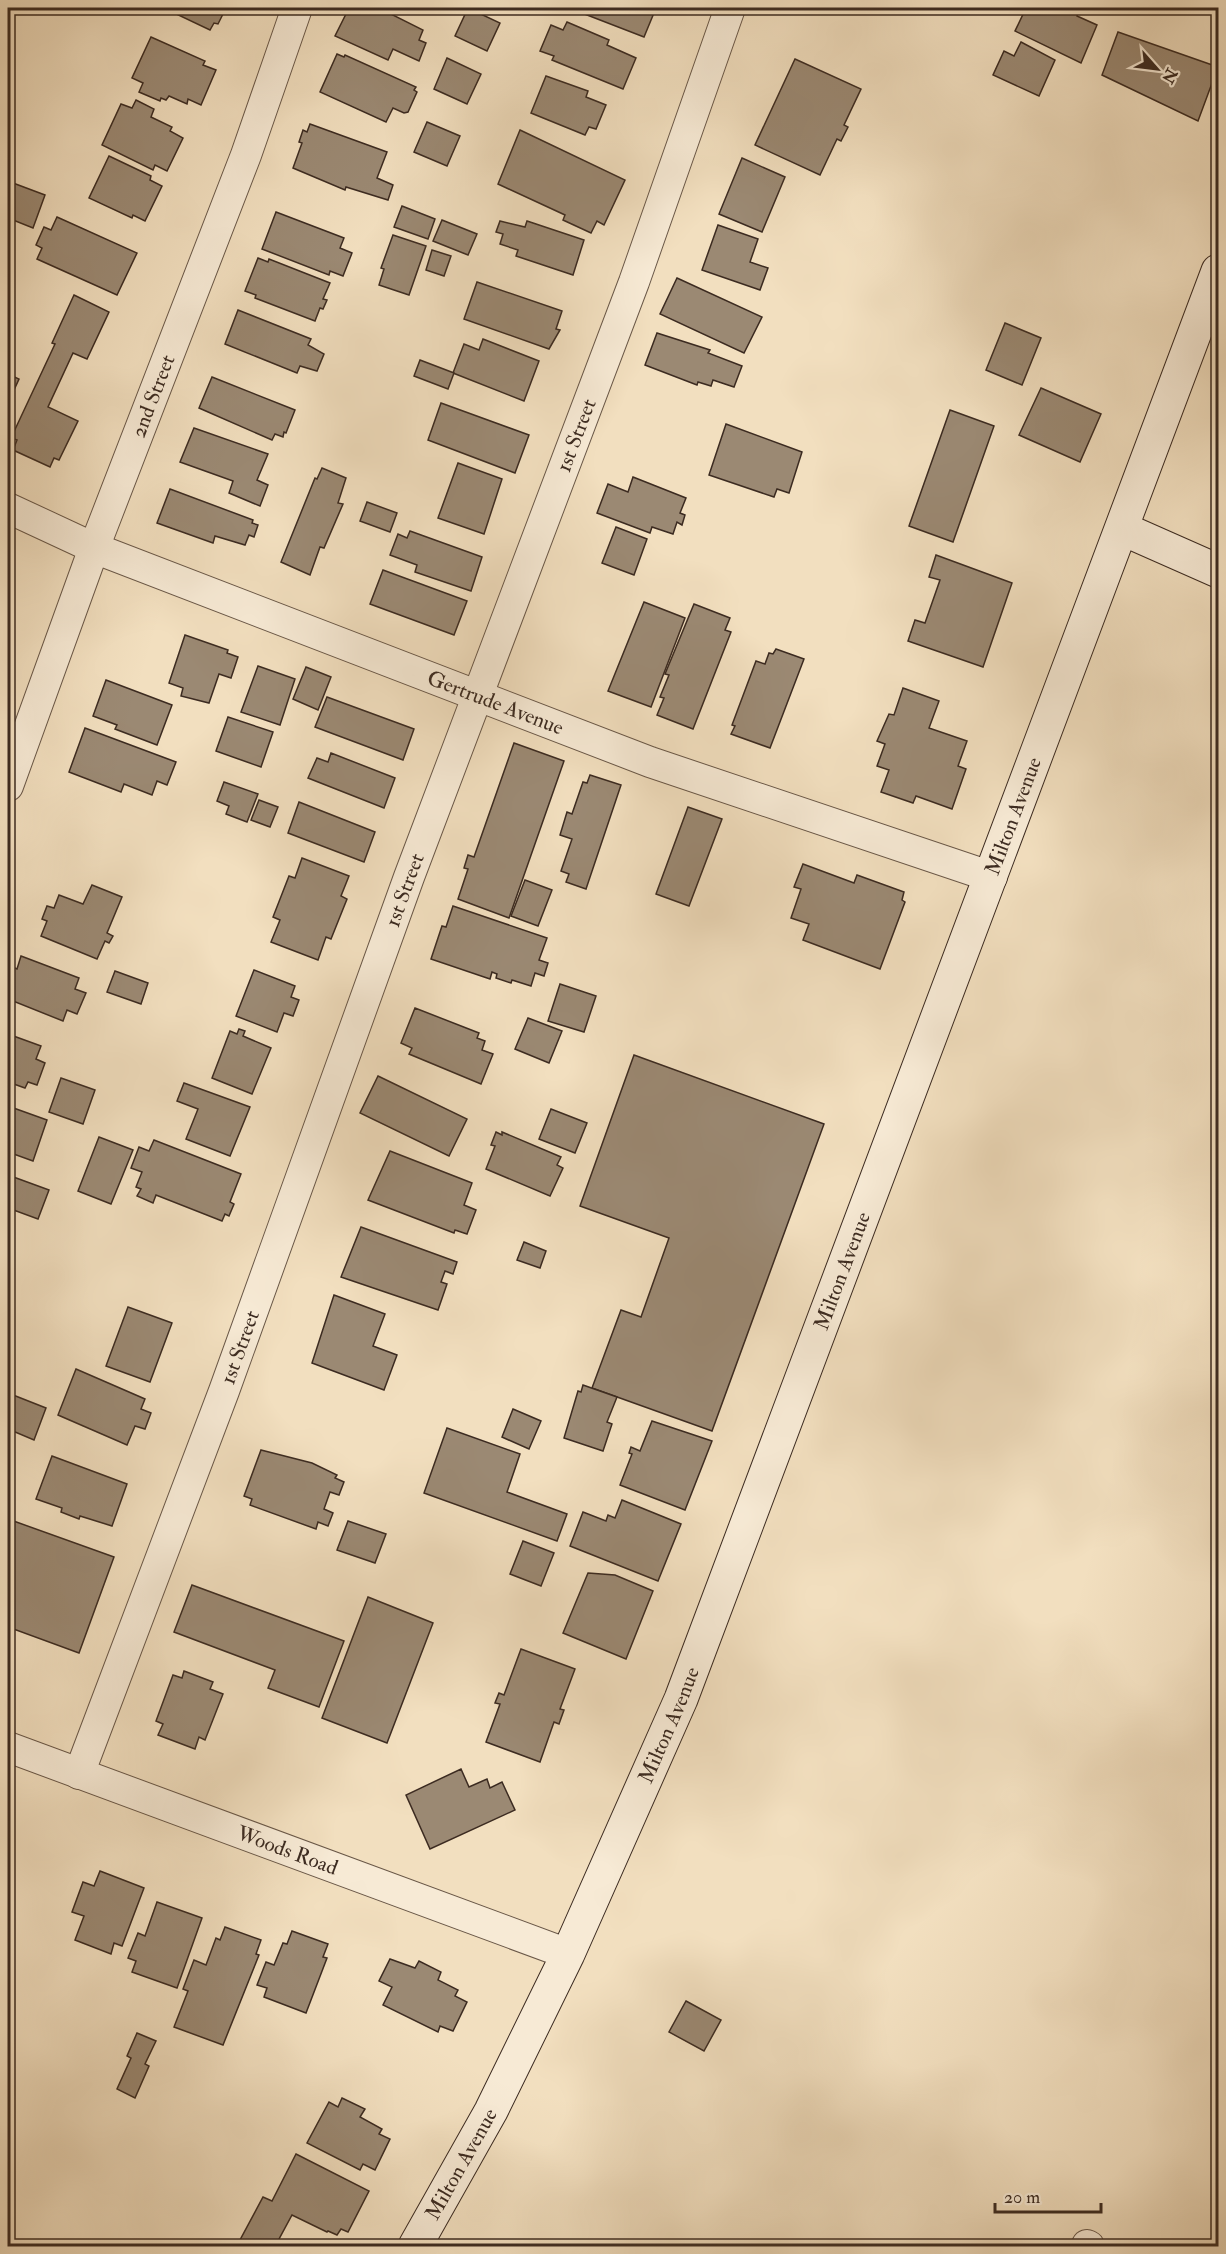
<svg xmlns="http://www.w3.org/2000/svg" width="1226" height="2254" viewBox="0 0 1226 2254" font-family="'IM FELL Double Pica',serif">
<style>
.building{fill:#9b8973;stroke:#3c2b21;stroke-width:1.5}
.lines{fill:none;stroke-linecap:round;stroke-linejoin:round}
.minor-casing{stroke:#6a5848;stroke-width:32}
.secondary-casing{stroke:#3c2b21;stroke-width:35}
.minor{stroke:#f7ead5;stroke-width:30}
.secondary{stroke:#f7ead5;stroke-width:33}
.labels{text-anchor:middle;stroke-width:4.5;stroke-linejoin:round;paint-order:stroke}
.street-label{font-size:21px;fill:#3c2b21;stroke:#f7ead5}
</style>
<rect width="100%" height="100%" fill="#f2dfbf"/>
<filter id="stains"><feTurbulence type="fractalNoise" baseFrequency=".00333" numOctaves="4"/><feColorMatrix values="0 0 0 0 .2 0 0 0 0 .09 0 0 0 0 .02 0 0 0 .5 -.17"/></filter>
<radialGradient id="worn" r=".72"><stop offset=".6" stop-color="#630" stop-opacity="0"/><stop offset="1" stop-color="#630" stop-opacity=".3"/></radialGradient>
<g class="building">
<path d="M169,8H226L218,24L214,23L210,30L172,12L174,9Z"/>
<path d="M349,8H379L423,30L419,40L426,43L419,61L393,49L388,60L335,36Z"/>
<path d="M468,8L500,23L487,51L455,36Z"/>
<path d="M569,8H656L644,37Z"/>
<path d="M1026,8H1071L1078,11L1077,16L1097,25L1081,63L1015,31Z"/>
<path d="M567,22L609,40L607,45L636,58L623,89L552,60L554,56L540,51L551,25L563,30Z"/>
<path d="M1118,32L1218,67L1198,121L1102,75Z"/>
<path d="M151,37L205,61L203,65L216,70L201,105L188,99L187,104L169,96L166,100L161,98L160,101L139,92L143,83L132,78Z"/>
<path d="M1021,42L1055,60L1039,96L993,75L1004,51L1014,56Z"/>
<path d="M337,54L344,57L345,55L416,87L414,90L417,92L408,112L404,113L393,108L386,122L320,92Z"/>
<path d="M447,58L481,74L467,104L434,89Z"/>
<path d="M795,59L861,89L844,125L848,127L841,141L837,139L820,175L755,145Z"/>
<path d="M546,76L588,91L586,97L606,105L596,129L589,127L585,135L531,113Z"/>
<path d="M136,100L154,109L151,117L172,127L170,131L183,138L167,171L155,165L153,170L102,145L121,104L132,108Z"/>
<path d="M427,122L460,136L447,166L414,152Z"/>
<path d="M310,124L387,152L377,178L393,185L388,200L346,187L345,190L293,168L302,143L299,142L303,130L307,132Z"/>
<path d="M520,130L625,180L604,225L597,221L591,233L563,220L565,215L498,184Z"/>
<path d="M109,156L151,176L150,180L162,186L145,221L133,215L132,218L89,198Z"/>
<path d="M742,158L785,177L762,232L719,214Z"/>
<path d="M13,183L45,195L33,228L8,218V196Z"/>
<path d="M402,206L435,219L428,239L394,227Z"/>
<path d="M276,212L344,238L340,248L352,253L343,276L330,271L329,275L262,249Z"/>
<path d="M57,217L137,253L117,295L37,259L42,248L36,245L44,227L51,230Z"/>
<path d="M442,220L477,234L468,255L433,241Z"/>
<path d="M500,221L525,227L527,221L584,240L573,275L516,256L518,250L500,244L503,234L496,232Z"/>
<path d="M718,225L758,239L750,262L768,268L760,290L702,270Z"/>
<path d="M393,235L426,246L409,295L379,285L384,269L381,268Z"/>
<path d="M432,250L451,256L444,276L426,270Z"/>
<path d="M258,258L268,262L269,259L330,283L323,299L327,300L323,309L320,308L315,321L255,298L256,295L245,291Z"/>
<path d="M677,278L762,317L744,353L660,314Z"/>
<path d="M477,282L562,311L556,329L560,330L549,349L464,319Z"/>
<path d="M74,295L109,312L87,359L73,353L48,407L78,421L59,460L54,458L50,467L13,450L17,440L11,438L55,344L52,343Z"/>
<path d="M238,310L311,339L308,345L324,354L317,371L300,366L297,373L225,344Z"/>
<path d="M1005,323L1041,338L1022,385L986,370Z"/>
<path d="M657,333L710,350L708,353L742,366L734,387L713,380L711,386L698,382L697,385L645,365Z"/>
<path d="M483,339L539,361L524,401L453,373L464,344L479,350Z"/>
<path d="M420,360L454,373L448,389L414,376Z"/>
<path d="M8,374L19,379L8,403Z"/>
<path d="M212,377L295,410L286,433L284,432L283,437L275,434L272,440L199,408Z"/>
<path d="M1041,388L1101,414L1080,462L1019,435Z"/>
<path d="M441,403L529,435L515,473L428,440Z"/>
<path d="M950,410L994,426L953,542L909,526Z"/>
<path d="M726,424L802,452L789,493L777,489L774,497L709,475Z"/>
<path d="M194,428L268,454L257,480L268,485L260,506L229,493L233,481L180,462Z"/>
<path d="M458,463L502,479L484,534L438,518Z"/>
<path d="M322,468L346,478L338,503L343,504L324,548L320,547L310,575L281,562L315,478L317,479Z"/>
<path d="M633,477L686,498L680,513L685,515L682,525L677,522L673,534L652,527L650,533L597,513L608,484L628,492Z"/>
<path d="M170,489L253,520L252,523L258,525L254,537L249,535L245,545L215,536L213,543L157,523Z"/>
<path d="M367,502L397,513L390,532L360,521Z"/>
<path d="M616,527L647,539L634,575L602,563Z"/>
<path d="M410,531L482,557L471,591L415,572L417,565L390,555L398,534L407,538Z"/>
<path d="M936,555L1012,583L983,667L908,641L915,620L925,623L940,580L929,577Z"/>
<path d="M383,570L467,601L454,635L370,604Z"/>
<path d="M644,602L685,618L651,707L608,691Z"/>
<path d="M694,604L730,618L725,630L731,632L693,729L657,715L664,698L660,697L669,675L665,674Z"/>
<path d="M185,635L228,650L227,653L238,657L231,678L219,674L209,703L181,696L183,688L169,683Z"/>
<path d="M776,649L804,659L770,748L731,734L735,726L732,725L756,661L765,664L769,653L773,654Z"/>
<path d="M258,666L295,679L280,725L241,712Z"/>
<path d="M306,667L331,677L318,710L293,699Z"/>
<path d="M106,680L172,705L157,745L115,729L117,725L93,716Z"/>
<path d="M903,688L939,701L929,728L967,741L958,766L966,769L952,809L916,796L913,803L881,792L889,770L877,766L885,744L877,741L889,714L894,715Z"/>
<path d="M327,697L414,729L403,760L315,727Z"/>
<path d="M228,717L273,732L261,767L216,751Z"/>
<path d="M85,728L176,762L167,785L157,781L152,795L124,784L121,792L69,772Z"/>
<path d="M514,743L564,761L509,918L458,899L468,869L464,868L468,855L474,857Z"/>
<path d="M331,753L395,778L384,808L308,778L317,758L328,762Z"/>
<path d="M590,775L621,785L586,889L566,882L569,874L561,871L572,839L560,835L567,812L572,814L583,782L587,783Z"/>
<path d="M224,782L258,794L247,822L226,814L229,806L217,801Z"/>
<path d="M259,800L278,807L270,827L251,820Z"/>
<path d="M299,802L375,832L364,862L288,833Z"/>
<path d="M688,807L722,819L689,906L656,894Z"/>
<path d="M302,858L349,876L341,896L347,899L331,939L326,937L318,960L271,942L280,920L273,917L289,876L295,878Z"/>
<path d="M803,864L854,883L857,875L904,892L902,900L905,902L880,969L803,940L809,924L791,918L801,889L794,887Z"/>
<path d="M525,880L552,890L538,926L511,916Z"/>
<path d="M92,885L122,897L107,933L113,936L109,943L105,941L97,959L41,936L47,921L42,919L47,906L54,908L59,895L83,904Z"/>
<path d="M453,906L547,938L539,960L548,963L544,976L535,973L531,986L512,980L511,983L496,978L497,974L492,972L490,979L431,959L442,926L446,927Z"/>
<path d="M21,956L79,978L75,989L86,993L77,1014L67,1010L63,1021L8,999V965L17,969Z"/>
<path d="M254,970L295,986L291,997L299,1000L293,1016L284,1013L277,1032L236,1016Z"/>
<path d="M115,971L148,983L141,1004L107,992Z"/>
<path d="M560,984L596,996L584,1032L548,1021Z"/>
<path d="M415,1008L479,1033L477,1038L485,1041L482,1050L493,1054L481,1084L409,1054L412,1048L401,1043Z"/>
<path d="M528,1018L562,1031L549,1063L515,1049Z"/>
<path d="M239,1029L245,1031L243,1036L271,1048L252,1094L212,1078L230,1031L237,1034Z"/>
<path d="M8,1034L41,1046L36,1059L45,1063L37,1085L28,1082L25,1088L8,1082Z"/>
<path d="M634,1055L824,1124L712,1431L592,1388L621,1310L641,1317L669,1238L580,1206Z"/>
<path d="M378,1076L467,1119L449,1156L360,1113Z"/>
<path d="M61,1078L95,1090L83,1124L49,1112Z"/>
<path d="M184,1083L250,1107L230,1156L186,1139L198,1109L177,1101Z"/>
<path d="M8,1106L47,1120L33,1161L8,1152Z"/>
<path d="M551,1109L587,1123L575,1153L539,1139Z"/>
<path d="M496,1132L502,1135V1132L561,1157L557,1165L563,1168L550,1196L486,1169L495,1146L491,1145Z"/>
<path d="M99,1137L133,1150L111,1204L78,1191Z"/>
<path d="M154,1140L241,1174L230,1202L234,1204L229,1216L225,1214L222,1221L156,1195L153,1203L137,1196L141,1189L136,1187L142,1172L131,1168L139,1147L149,1151Z"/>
<path d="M390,1151L472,1183L464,1205L476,1210L467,1234L455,1230L454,1233L368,1200Z"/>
<path d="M8,1175L49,1190L38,1219L8,1208Z"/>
<path d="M361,1227L457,1262L453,1274L445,1271L441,1282L447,1284L438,1310L341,1277Z"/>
<path d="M524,1242L546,1251L540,1268L517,1260Z"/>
<path d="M334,1295L385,1314L373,1346L397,1355L384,1390L312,1363Z"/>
<path d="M128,1307L172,1323L150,1382L106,1366Z"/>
<path d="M76,1369L145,1399L141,1409L151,1413L145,1429L135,1426L127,1445L58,1415Z"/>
<path d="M583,1385L617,1397L607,1422L612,1424L603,1451L564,1438L578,1391L581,1392Z"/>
<path d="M8,1393L46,1408L34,1440L8,1429Z"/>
<path d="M513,1409L541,1421L529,1449L502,1437Z"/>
<path d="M652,1421L712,1441L685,1510L620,1485L632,1454L629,1453L631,1447L640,1451Z"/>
<path d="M447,1428L520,1454L507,1492L567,1514L557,1541L424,1493Z"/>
<path d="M261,1450L312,1463L337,1475L335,1478L344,1482L339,1495L330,1492L324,1509L333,1513L328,1526L318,1522L316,1529L250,1505L252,1499L244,1496Z"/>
<path d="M52,1456L127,1484L112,1526L80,1516L79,1519L61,1512L62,1508L36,1499Z"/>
<path d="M622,1500L681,1524L658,1581L570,1546L583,1512L606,1521L608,1515L615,1518Z"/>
<path d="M8,1519L114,1557L79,1653L8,1627Z"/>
<path d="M348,1521L386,1534L375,1563L337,1550Z"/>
<path d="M523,1541L554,1553L541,1586L510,1574Z"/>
<path d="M588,1573L615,1575L653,1591L626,1659L563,1633Z"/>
<path d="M192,1585L344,1641L319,1707L268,1688L275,1670L174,1632Z"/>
<path d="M368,1597L433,1623L387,1743L322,1718Z"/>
<path d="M521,1649L575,1669L560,1709L564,1710L559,1724L554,1722L540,1762L486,1742L500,1704L495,1703L499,1693L504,1695Z"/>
<path d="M184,1671L213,1682L210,1689L223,1694L205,1740L199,1737L195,1749L158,1735L163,1724L156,1721L173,1675L182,1678Z"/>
<path d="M461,1769L469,1787L487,1779L490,1788L502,1782L515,1810L430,1849L406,1795Z"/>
<path d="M100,1871L144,1888L122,1946L114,1943L111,1954L75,1940L84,1916L72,1912L83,1882L94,1886Z"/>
<path d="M157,1902L202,1918L177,1988L132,1972L136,1961L128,1958L138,1933L145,1936Z"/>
<path d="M225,1927L261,1940L256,1954L259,1955L223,2045L174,2027L188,1991L183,1989L194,1960L206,1965L216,1938L220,1940Z"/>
<path d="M292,1931L328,1944L323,1957L327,1958L306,2013L264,1997L267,1988L257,1985L266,1962L274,1965L283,1943L287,1944Z"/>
<path d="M390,1959L415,1968L419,1961L441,1972L438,1980L458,1990L455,1996L467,2002L453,2031L440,2026L438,2032L383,2005L392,1987L379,1981Z"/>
<path d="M686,2001L721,2020L704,2051L669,2032Z"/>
<path d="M137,2033L156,2041L145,2064L149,2066L135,2098L117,2089L131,2058L127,2056Z"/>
<path d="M342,2098L365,2109L360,2117L382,2129L379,2134L390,2139L375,2170L363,2164L360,2170L307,2143L329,2102L338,2107Z"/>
<path d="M296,2154L369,2191L348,2232L341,2229L337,2235L328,2231L327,2232L292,2215L278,2241L290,2246H252L240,2240L263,2197L272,2201Z"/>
</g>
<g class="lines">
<defs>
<g id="minor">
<path id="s1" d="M8,508L94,548L650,762L992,877"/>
<path id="s2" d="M8,786L94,548L246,155L297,8"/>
<path id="s3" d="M8,1747L568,1954"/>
<path id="s4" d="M79,1774L224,1391L409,877L634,282L730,8"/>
<path d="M1087,2245L1089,2246"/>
</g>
<g id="secondary">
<path d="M1123,529L1218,571"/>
<path id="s5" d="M415,2246L491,2111L568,1954L681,1699L1218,271"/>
</g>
</defs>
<use href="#minor" class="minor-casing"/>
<use href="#secondary" class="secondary-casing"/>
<use href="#minor" class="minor"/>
<use href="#secondary" class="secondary"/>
</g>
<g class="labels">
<g class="street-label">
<text dy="7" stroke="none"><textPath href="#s2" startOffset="416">2nd Street</textPath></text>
<text dy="7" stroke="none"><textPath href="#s4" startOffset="1428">1st Street</textPath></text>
<text dy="7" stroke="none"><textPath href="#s1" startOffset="525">Gertrude Avenue</textPath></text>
<text dy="7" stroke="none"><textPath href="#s5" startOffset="1552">Milton Avenue</textPath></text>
<text dy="7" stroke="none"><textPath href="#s4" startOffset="942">1st Street</textPath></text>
<text dy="7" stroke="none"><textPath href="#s5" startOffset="1066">Milton Avenue</textPath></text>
<text dy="7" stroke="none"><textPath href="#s4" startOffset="456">1st Street</textPath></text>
<text dy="7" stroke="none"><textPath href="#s5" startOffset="580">Milton Avenue</textPath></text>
<text dy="7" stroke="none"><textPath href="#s3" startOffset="298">Woods Road</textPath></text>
<text dy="7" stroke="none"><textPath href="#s5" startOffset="94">Milton Avenue</textPath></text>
</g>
</g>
<rect width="1226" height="2254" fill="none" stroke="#f2dfbf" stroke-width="30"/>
<rect x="9" y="9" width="1208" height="2236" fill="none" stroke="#3c2b21" stroke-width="3"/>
<rect x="15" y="15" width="1196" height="2224" fill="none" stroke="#3c2b21" stroke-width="1.5"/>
<g transform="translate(1157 69) rotate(118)" stroke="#f7ead5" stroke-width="4.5" paint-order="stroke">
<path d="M0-4.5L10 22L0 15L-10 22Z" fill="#3c2b21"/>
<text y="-9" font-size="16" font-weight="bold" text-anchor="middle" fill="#3c2b21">N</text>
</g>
<path d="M995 2203v9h106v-9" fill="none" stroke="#3c2b21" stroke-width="3"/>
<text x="1004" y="2203" font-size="18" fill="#3c2b21" stroke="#f7ead5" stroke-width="4.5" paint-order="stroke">20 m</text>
<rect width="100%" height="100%" filter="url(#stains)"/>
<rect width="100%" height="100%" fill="url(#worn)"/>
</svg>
